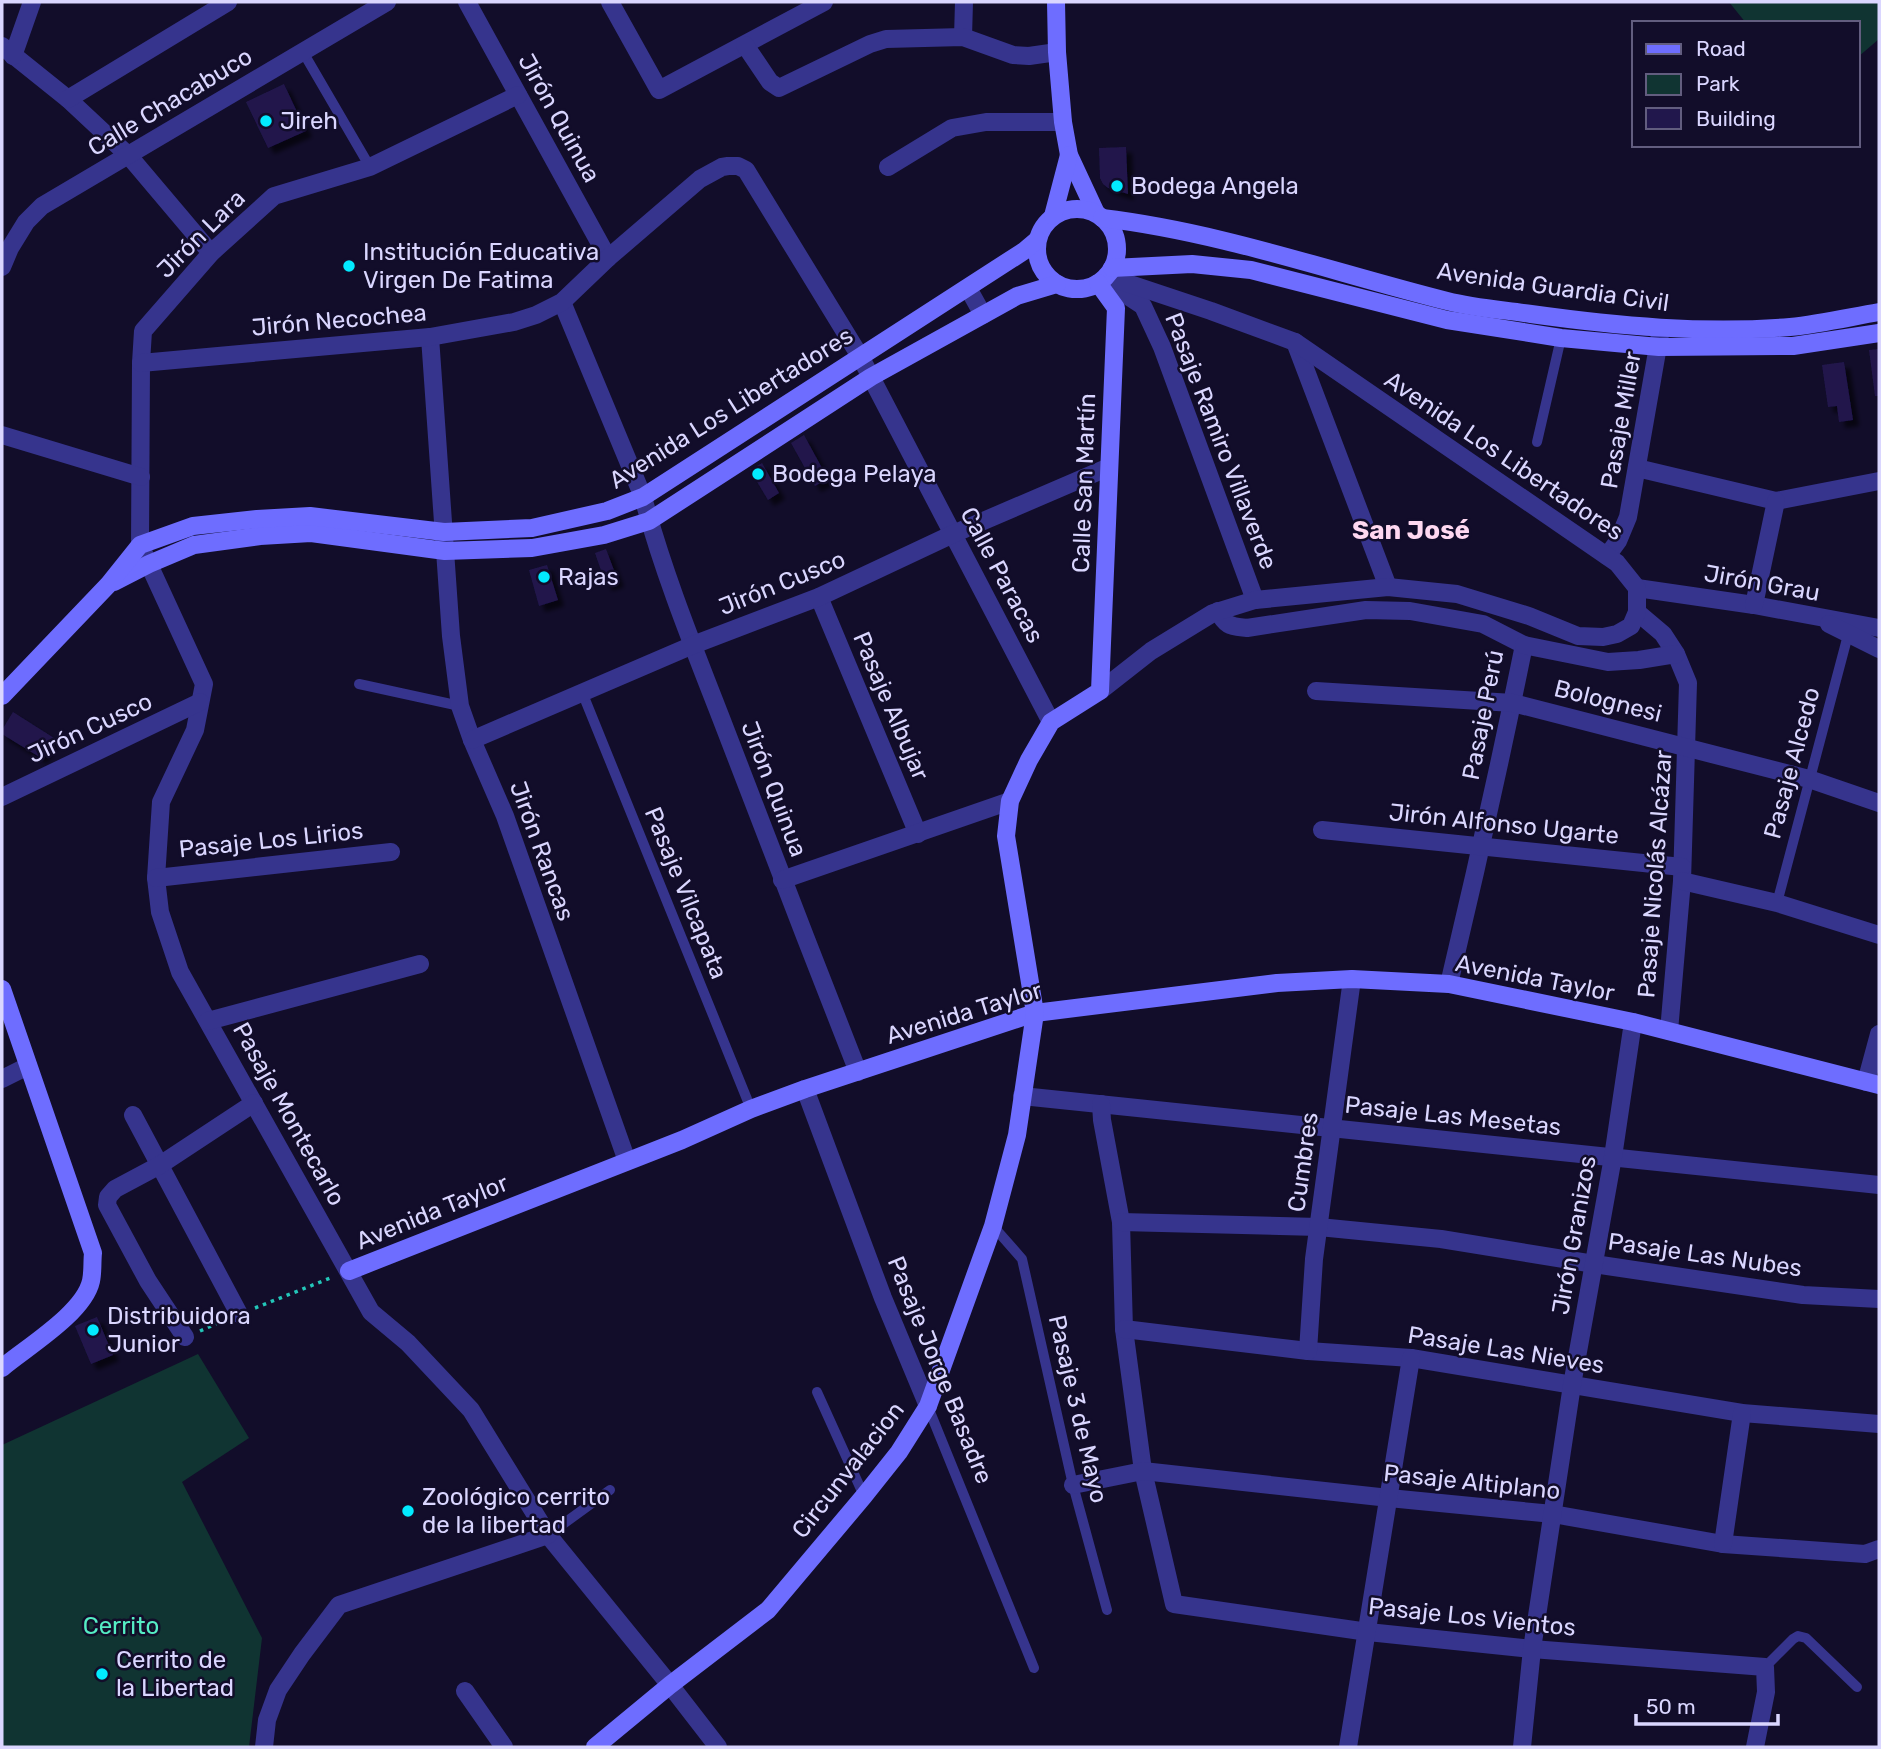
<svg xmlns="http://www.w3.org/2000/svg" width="1881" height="1749" viewBox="0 0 1881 1749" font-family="Rubik,sans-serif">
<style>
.green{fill:#103432}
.building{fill:#21174c;filter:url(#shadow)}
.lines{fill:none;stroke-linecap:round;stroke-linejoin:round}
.path{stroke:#23c6b9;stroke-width:3.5;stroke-dasharray:3.5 5;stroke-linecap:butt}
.lane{stroke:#36348d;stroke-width:10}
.street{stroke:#36348d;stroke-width:18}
.secondary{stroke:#6e6dff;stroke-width:18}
.poi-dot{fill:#02eaff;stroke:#120d2a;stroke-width:2.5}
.labels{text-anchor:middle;stroke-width:5;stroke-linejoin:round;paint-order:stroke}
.street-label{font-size:24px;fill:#dad6ff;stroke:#120d2a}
.poi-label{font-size:24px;fill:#dad6ff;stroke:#120d2a;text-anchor:start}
.park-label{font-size:24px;fill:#55ecc4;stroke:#120d2a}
.neighbourhood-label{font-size:26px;font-weight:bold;fill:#ffd8f1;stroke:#120d2a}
</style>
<defs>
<filter id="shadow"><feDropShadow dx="6" dy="6" stdDeviation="2" flood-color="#0009"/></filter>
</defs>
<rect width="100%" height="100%" fill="#120d2a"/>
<g class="green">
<path d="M1729,2H1879V39L1858,57V23H1746Z"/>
<path d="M198,1354L249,1438L182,1482L262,1638L249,1747H2V1445Z"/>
</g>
<g class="building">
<path d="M284,84L306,131L268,148L246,102Z"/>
<path d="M1126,147L1128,194L1108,188L1103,184L1100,178L1099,148Z"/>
<path d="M1879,349V396H1875L1869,350Z"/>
<path d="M1844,362L1853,420L1839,422L1837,406L1828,407L1822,365Z"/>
<path d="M804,435L828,479L815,486L791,443Z"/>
<path d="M762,463L779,493L768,500L750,470Z"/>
<path d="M606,549L618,581L606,585L595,553Z"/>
<path d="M547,565L558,600L539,606L529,570Z"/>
<path d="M13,712L54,738L41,758L2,734V730Z"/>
<path d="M97,1317L113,1355L91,1364L75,1326Z"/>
</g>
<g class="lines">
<g class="path">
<path d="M255,1308L333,1277"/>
<path d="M200,1331L222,1321"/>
</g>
<g class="lane">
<path d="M303,52L370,167"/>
<path d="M1537,442L1561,338"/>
<path d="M359,684L460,706"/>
<path d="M582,692L751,1109"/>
<path d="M1777,903L1848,635"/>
<path d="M993,1226L1022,1259L1073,1485L1107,1610"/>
<path d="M817,1392L864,1496"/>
<path d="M928,1407L1034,1668"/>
<path d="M548,1535L610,1490"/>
<path d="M1765,1667L1793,1639L1798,1636L1806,1638L1857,1687"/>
</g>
<g class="street">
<path d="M467,2L608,258"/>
<path d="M610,2L659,90L824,2"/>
<path d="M963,37L964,2"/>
<path d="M745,45L770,82L779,88L870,44L886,39L963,37L1013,55L1029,56L1057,52"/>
<path d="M2,46L68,99L129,156L211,253"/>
<path d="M13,56L32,2"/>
<path d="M518,95L370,167L274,196L211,253L143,331L141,363L140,545L204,684L195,730L161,802L156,878L160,912L180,972L371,1312L408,1343L471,1410L548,1535L670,1685L718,1747"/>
<path d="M68,99L228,2"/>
<path d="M888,167L952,128L986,122H1063"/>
<path d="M2,267L10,248L26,222L42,206L387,2"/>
<path d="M1108,283L1143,306L1162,347L1255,600"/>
<path d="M968,288L983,315"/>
<path d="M562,302L643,497C663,572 693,646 721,718C766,837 812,954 858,1072"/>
<path d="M430,337L451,636L460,706L472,740L505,816L627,1161"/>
<path d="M1295,342L1388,587"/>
<path d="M141,363L430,337L514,322L536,315L562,302L608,258L700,179L722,167L728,166H738L746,170L861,358L1051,722"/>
<path d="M2,435L141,477"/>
<path d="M1637,468L1776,501L1879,481"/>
<path d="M1607,556L1618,541L1628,517L1661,329"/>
<path d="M1637,588L1754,605L1879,628"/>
<path d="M819,597L918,834"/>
<path d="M1754,605L1776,501"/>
<path d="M1218,611C1226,627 1231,626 1247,628L1366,610L1410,611L1483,624L1524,645C1501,758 1476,871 1449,984"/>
<path d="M1637,612L1663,634L1676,654L1688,683L1682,881L1669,1031"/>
<path d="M1829,624L1879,649"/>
<path d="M1524,645L1608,662L1639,660L1676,654"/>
<path d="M1100,691L1151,651L1213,613L1255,600L1388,587L1457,594L1529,616L1578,636L1603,637L1617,634L1631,626L1637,612V588L1617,563L1295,342L1211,311L1106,276"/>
<path d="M1316,691L1513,703L1809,779L1879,803"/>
<path d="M472,740L693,645L819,597L953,534L1109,467"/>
<path d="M2,797L200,702"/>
<path d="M1322,830L1682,867"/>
<path d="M156,878L391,852"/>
<path d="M782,880L1010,801"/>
<path d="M1682,881L1777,903L1879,935"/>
<path d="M208,1021L420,964"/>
<path d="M2,1079L28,1066"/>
<path d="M1866,1082L1879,1034"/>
<path d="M805,1089L883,1298L928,1406"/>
<path d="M1022,1096L1879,1185"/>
<path d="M1101,1104L1102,1120L1121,1222L1124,1329L1143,1471L1174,1604L1368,1632L1532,1649L1765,1667L1766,1692L1755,1747"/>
<path d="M133,1115L239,1314"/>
<path d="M1121,1222L1319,1227L1441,1239L1594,1264L1803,1295L1879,1299"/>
<path d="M1124,1329L1308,1351L1411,1358L1742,1413L1879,1424"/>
<path d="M185,1337L148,1281L107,1205L108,1197L115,1189L160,1165L254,1103"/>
<path d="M1308,1351L1314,1259L1352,979"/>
<path d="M1073,1485L1143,1471L1389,1498L1553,1514L1723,1544L1865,1554L1879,1549"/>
<path d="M1723,1544L1742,1413"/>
<path d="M465,1691L504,1747"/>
<path d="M264,1747L267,1720L278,1690L302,1654L339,1605L548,1535"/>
<path d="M1348,1747L1411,1358"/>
<path d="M1522,1747L1532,1649L1572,1385L1613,1157L1633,1022"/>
</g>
<g class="secondary">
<path d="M1056,2L1057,52L1063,122L1069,155L1096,213"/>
<circle cx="1077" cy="249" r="40"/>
<path d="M1053,216L1069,155"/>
<path d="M1102,218C1220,232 1332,272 1447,301C1474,308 1504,310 1531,314C1617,326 1704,334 1790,327C1820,324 1850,317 1879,312"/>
<path d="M1112,268L1192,264L1251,270L1447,320L1561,338L1659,347L1793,346L1879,333"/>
<path d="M114,582L149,564L194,545L260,536L311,533L445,551L532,548L604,535L649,521L871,377L1017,296L1057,284"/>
<path d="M2,696L108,585L140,545L193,526L257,519L310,516L444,532L532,528L607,511L643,497L1024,251L1037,240"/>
<path d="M2,989L93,1253C92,1262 93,1272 91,1281C84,1313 27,1347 2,1368"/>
<path d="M349,1271L682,1140L751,1109L805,1089L1035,1013L1277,983L1352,979L1449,984L1633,1022L1879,1085"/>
<path d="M595,1747L670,1685L768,1610L864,1496L899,1452L928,1406L993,1226L1017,1135L1035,1013L1006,836L1010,801L1029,760L1051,722L1100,691L1116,308L1098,283"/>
</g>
</g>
<g class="poi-dot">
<circle cx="266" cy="121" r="7"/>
<circle cx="1117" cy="186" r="7"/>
<circle cx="349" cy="266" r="7"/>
<circle cx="758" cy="474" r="7"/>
<circle cx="544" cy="577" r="7"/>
<circle cx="93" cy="1330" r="7"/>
<circle cx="408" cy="1511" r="7"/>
<circle cx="102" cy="1674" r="7"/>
</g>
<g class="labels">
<g class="street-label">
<text transform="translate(170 102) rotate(-31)" y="8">Calle Chacabuco</text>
<text transform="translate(559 118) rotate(61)" y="8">Jirón Quinua</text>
<text transform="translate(201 234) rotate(-45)" y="8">Jirón Lara</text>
<text transform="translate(1553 287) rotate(8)" y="8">Avenida Guardia Civil</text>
<text transform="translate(339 320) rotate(-5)" y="8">Jirón Necochea</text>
<text transform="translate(731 408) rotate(-32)" y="8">Avenida Los Libertadores</text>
<text transform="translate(1621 420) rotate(-80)" y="8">Pasaje Miller</text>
<text transform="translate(1221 441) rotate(69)" y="8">Pasaje Ramiro Villaverde</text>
<text transform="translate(1504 456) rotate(34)" y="8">Avenida Los Libertadores</text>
<text transform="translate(1084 483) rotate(-88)" y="8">Calle San Martín</text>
<text transform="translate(1002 575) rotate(62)" y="8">Calle Paracas</text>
<text transform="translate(782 583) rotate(-22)" y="8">Jirón Cusco</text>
<text transform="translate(1762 583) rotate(10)" y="8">Jirón Grau</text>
<text transform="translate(1608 701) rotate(14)" y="8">Bolognesi</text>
<text transform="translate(891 706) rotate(67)" y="8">Pasaje Albujar</text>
<text transform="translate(1483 715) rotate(-79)" y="8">Pasaje Perú</text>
<text transform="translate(90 728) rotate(-25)" y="8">Jirón Cusco</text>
<text transform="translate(1792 763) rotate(-75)" y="8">Pasaje Alcedo</text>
<text transform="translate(774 789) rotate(69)" y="8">Jirón Quinua</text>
<text transform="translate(1504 824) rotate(6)" y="8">Jirón Alfonso Ugarte</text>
<text transform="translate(271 840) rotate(-6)" y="8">Pasaje Los Lirios</text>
<text transform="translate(542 851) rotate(70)" y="8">Jirón Rancas</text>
<text transform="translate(1655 874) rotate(-86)" y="8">Pasaje Nicolás Alcázar</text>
<text transform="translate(686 893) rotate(68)" y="8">Pasaje Vilcapata</text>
<text transform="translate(1535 978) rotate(11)" y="8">Avenida Taylor</text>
<text transform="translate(964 1013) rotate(-17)" y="8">Avenida Taylor</text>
<text transform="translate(289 1114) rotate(61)" y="8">Pasaje Montecarlo</text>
<text transform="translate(1453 1116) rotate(6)" y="8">Pasaje Las Mesetas</text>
<text transform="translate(1303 1162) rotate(-82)" y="8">Cumbres</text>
<text transform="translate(432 1212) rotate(-22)" y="8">Avenida Taylor</text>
<text transform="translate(1574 1235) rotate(-80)" y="8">Jirón Granizos</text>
<text transform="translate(1705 1255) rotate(8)" y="8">Pasaje Las Nubes</text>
<text transform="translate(1506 1350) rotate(9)" y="8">Pasaje Las Nieves</text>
<text transform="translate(940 1370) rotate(68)" y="8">Pasaje Jorge Basadre</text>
<text transform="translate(1078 1409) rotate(77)" y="8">Pasaje 3 de Mayo</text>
<text transform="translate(848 1470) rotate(-52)" y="8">Circunvalacion</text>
<text transform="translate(1472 1482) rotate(6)" y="8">Pasaje Altiplano</text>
<text transform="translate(1472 1617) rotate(6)" y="8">Pasaje Los Vientos</text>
</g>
<g class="poi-label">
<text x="280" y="129">Jireh</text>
<text x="1131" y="194">Bodega Angela</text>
<text x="363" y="260">Institución Educativa<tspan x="363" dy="28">Virgen De Fatima</tspan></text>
<text x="772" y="482">Bodega Pelaya</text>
<text x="558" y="585">Rajas</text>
<text x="107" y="1324">Distribuidora<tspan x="107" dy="28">Junior</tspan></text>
<text x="422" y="1505">Zoológico cerrito<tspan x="422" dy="28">de la libertad</tspan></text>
<text x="116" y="1668">Cerrito de<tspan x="116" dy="28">la Libertad</tspan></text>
</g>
<g class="park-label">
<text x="121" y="1634">Cerrito</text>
</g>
<g class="neighbourhood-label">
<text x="1411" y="539">San José</text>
</g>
</g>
<rect width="1881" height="1749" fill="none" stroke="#dad6ff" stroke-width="7"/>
<rect x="1632" y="21" width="228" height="126" fill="#120d2a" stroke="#625d7f" stroke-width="2"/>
<rect x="1646" y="44" width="35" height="10" fill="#6e6dff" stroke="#625d7f" stroke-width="2"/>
<text x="1696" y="56" font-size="21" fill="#dad6ff">Road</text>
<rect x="1646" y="74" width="35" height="21" fill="#103432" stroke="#625d7f" stroke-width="2"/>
<text x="1696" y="91" font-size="21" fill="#dad6ff">Park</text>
<rect x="1646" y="108" width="35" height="21" fill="#21174c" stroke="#625d7f" stroke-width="2"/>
<text x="1696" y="126" font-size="21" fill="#dad6ff">Building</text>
<path d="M1636 1714v10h142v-10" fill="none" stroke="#dad6ff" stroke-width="3.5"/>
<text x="1646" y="1714" font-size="21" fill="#dad6ff" stroke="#120d2a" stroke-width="5" paint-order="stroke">50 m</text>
</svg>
